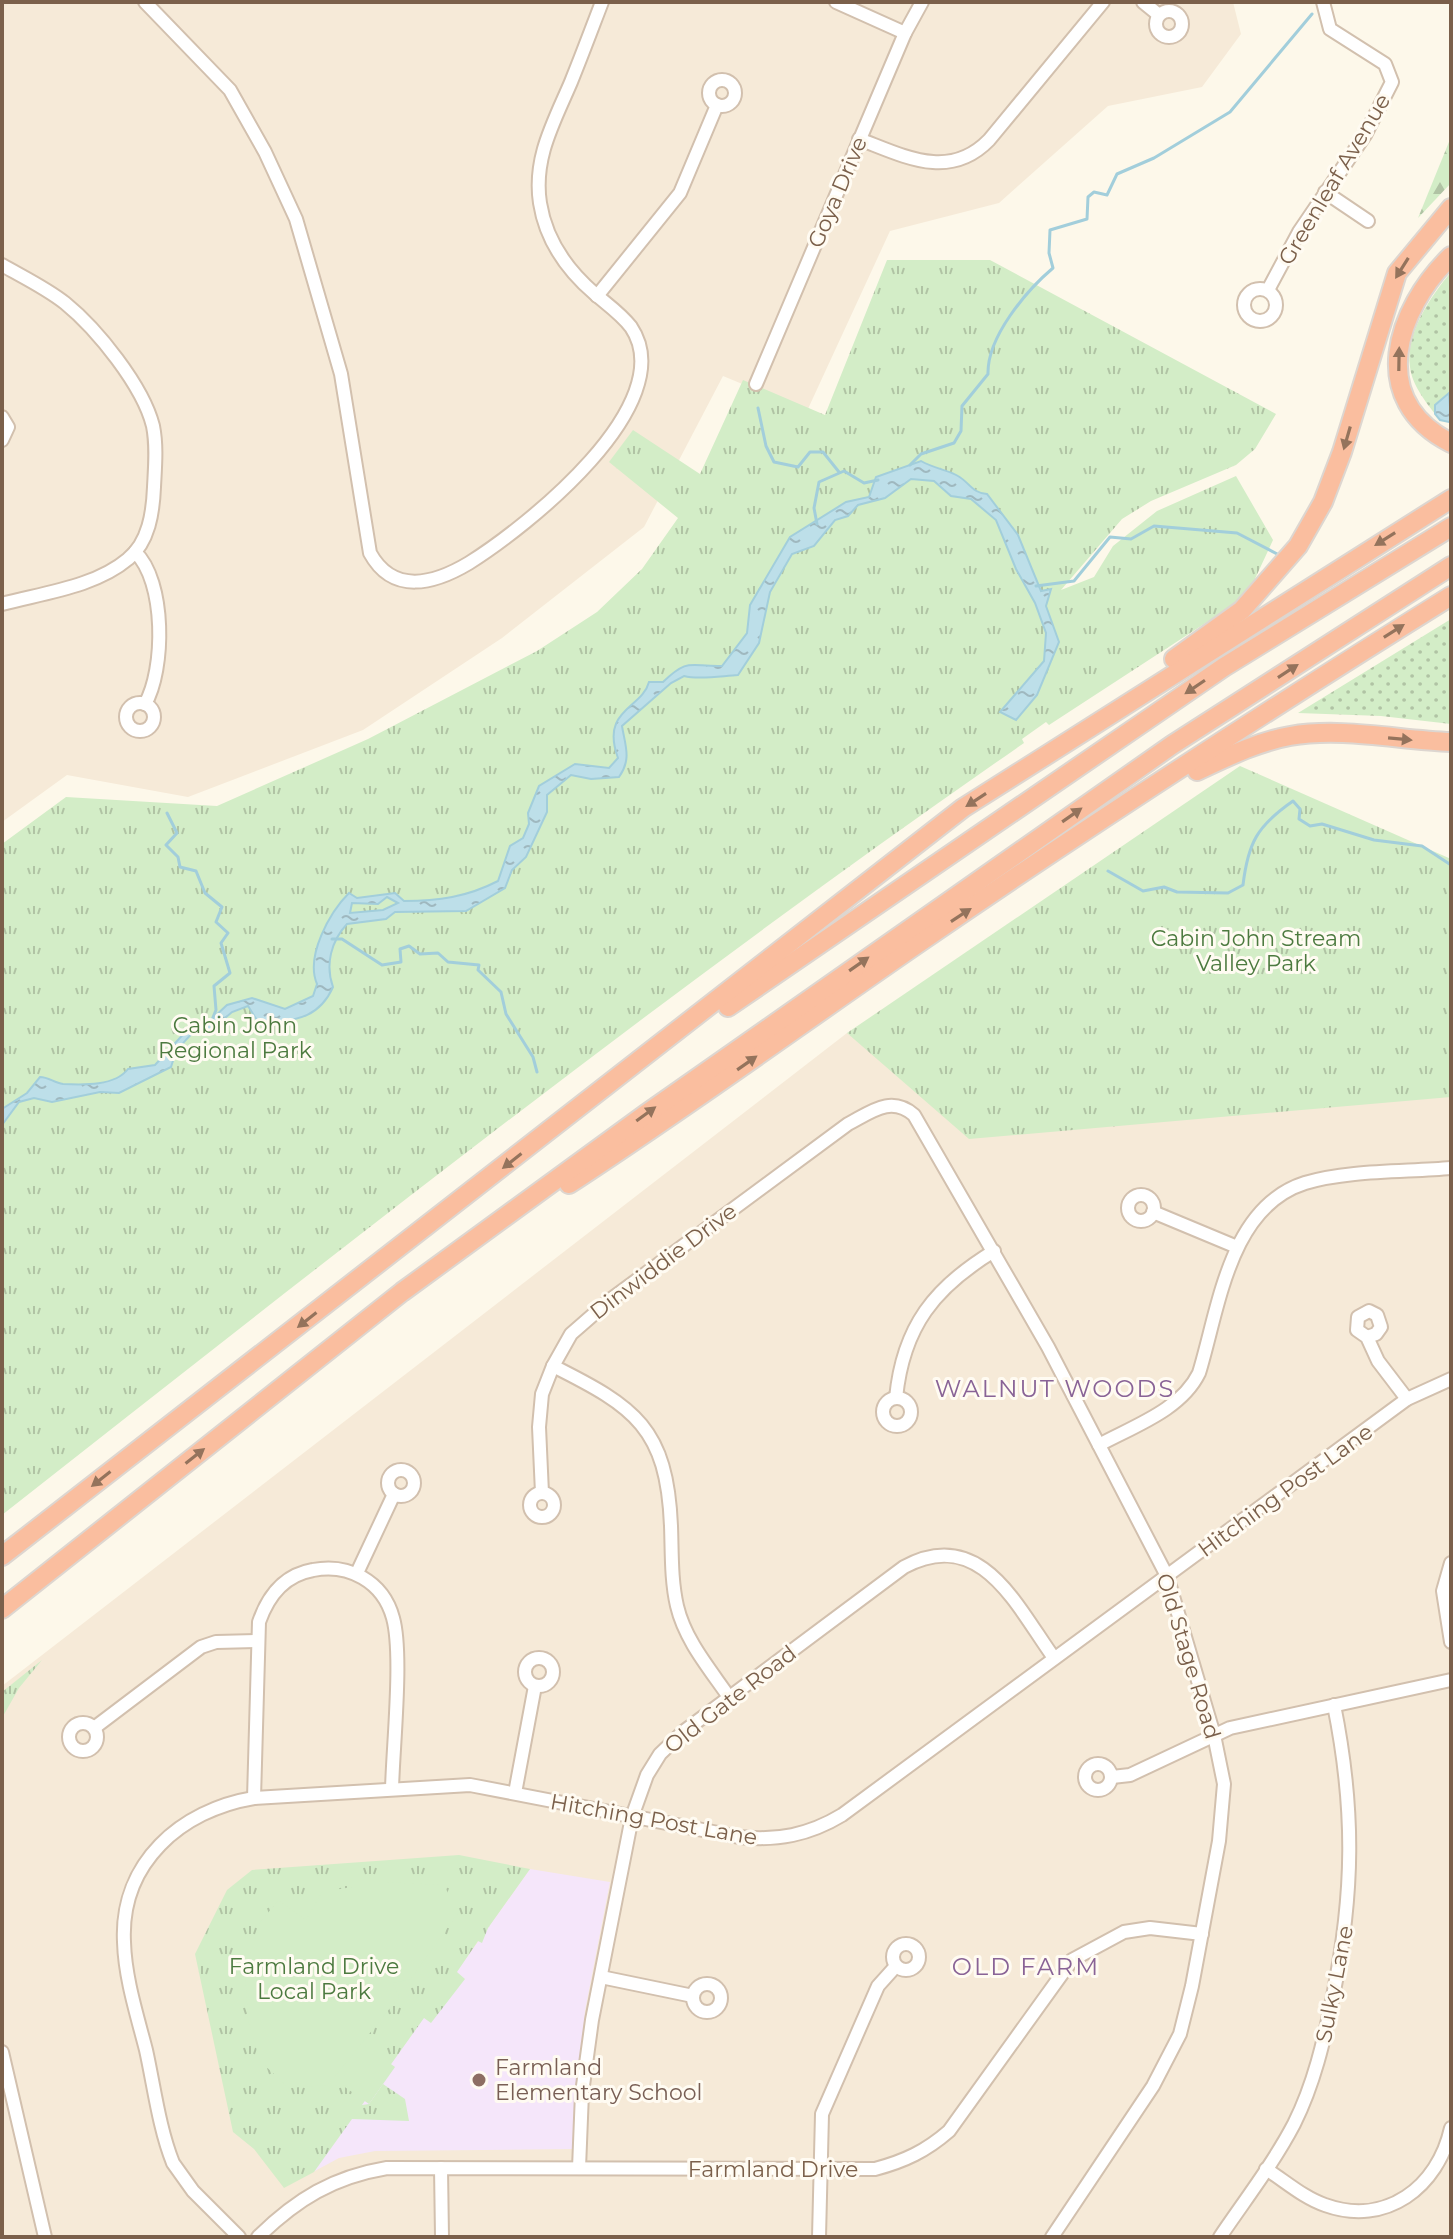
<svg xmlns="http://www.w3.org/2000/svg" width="1453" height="2239" viewBox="0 0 1453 2239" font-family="Montserrat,sans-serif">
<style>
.residential{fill:#f6ead8}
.education{fill:#f5e6fa}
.grass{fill:url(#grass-dots)}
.forest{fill:url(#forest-firs)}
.park{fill:url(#park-tufts)}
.garden{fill:#d3edc7}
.water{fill:url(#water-ripples);stroke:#a2cedb;stroke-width:2;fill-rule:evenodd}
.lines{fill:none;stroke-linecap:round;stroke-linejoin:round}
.stream{stroke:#a2cedb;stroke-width:3}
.minor-casing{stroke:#d2c0ae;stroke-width:16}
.highway-casing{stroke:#ddd6d0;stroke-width:22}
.minor{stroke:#fff;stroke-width:12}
.highway{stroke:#fabe9f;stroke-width:18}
.oneway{fill:#94735c}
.education-dot{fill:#8d6e63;stroke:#fffbf2;stroke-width:3}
.labels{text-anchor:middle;stroke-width:6;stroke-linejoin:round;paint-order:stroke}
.street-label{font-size:22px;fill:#7b604b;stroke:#fffbf2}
.park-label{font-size:22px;fill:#4c7a3f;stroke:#fffbf2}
.education-label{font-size:22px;fill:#785e54;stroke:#fffbf2;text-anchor:start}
.neighbourhood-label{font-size:24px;letter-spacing:2px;fill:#896396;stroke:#fffbf2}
</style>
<defs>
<pattern id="grass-dots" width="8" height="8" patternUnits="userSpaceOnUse" patternTransform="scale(2)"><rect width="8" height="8" fill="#d3edc7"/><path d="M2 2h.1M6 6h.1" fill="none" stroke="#b0c3a4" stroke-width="1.8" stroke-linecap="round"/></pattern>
<pattern id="forest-firs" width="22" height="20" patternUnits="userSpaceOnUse" patternTransform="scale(2)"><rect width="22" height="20" fill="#d3edc7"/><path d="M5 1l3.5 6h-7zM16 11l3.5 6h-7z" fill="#b0c3a4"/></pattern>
<pattern id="park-tufts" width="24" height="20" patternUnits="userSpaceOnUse" patternTransform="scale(2)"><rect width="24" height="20" fill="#d3edc7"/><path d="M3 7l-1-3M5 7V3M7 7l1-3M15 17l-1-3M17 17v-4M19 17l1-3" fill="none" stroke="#b0c3a4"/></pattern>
<pattern id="water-ripples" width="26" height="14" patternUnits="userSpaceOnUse" patternTransform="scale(2)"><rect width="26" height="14" fill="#bddfe9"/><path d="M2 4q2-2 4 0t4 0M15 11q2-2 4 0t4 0" fill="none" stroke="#9fb8bf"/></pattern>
</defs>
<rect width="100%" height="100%" fill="#fdf8ea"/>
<g class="residential">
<path d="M2,2H1233L1241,34L1202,87L1108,106L999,203L890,231L807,411L723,376L644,527L502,638L363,730L188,797L67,775L2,822Z"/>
<path d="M847,1033L1451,1097V2237H2V1686Z"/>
</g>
<path class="education" d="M530,1869L610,1882L585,2011L572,2149L375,2151L339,2158L313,2172Z"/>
<g class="grass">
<path d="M1451,272V423L1440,420C1428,405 1412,386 1410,367C1405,333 1431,296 1451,272Z"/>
<path d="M1451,619V724L1381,716L1298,713Z"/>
</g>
<path class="forest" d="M1451,137V183L1418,218Z"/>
<g class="park">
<path d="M887,260H990L1276,414L1255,449L1236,465L1151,501L1122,519L1061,590L1094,577L1113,546L1157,511L1236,476L1273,540L1247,596L1049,725L1046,722L1022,739L1024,743C673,986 338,1251 2,1515V844L66,797L217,806L368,739L537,651L597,612L642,569L678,518L609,462L633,430L700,474L743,380L825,415Z"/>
<path d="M1240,766L1451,859V1097L969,1139L847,1033Z"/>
<path d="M42,1660L19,1688L2,1718V1692Z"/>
<path d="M459,1855L530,1869L488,1928L482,1943L478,1941L457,1972L465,1979L431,2023L424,2018L362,2105L369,2104L383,2084L405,2099L409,2121L352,2119L314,2172L284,2188L254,2149L233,2132L195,1954L227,1890L252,1870Z"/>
</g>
<g class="garden">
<path d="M382,1882L444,1885L458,1913L411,1979L393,1983L399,1997L328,2085L289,2088L260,2061L248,2020L245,1970L260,1923L278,1900L306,1920L322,1892Z"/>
<path d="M366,2046L395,2067L369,2104L339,2083Z"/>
</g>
<g class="water">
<path d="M1449,393L1451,421L1449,422L1440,420L1435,414V405Z"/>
<path d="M921,461C933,468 950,471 958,476C970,483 972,493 987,494L1018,535L1041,591L1051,589L1046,606L1059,642L1037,695L1016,720L1000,712L1044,661L1046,633L1035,603L1016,569L996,520L971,499L951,496L934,481L911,479L885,498L858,505L848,516L835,520L814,546L792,554L770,592L759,643L738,675C721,676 699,680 684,676L671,683L622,726C625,745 632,759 619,777L591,779L571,775L547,795V812L526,857L512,870L505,888L466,911L395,912L386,919L347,924C331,941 325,965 333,987C318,1021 291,1020 260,1025L248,1006L232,1012L210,1031L201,1026C186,1038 176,1049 171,1067L119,1093L100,1092L52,1102L34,1098L19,1102L2,1125V1109L27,1093L40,1077C49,1077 54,1083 63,1084C84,1085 115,1086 128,1069L155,1065L188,1029L212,1019L227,1005L252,998L285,1009L313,996L317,984C305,956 330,912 349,893L357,898L395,893L404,901C438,901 467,897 498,881L510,846L523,838L529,824L528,813L539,786L575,764L609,768L618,758C600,709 642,709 649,682H663C689,657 690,667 722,666L747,633L750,605L790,537L846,502L869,497L876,477ZM387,897L398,903L383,910L350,913L352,903L378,904Z"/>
</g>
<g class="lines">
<g class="stream">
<path d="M758,408L766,446L774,462L798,467L810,452H823L839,472"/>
<path d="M910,465L921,454L954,443L961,431L962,406L988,374C987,337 1026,291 1053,268L1049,253L1050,230L1087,219L1088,197L1094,192L1107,195L1117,174L1154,158L1230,112L1312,14"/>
<path d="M817,524L814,508L819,482L844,471L864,483L878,480"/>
<path d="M1036,586L1074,581L1110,537L1131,539L1154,526L1237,533L1281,556"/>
<path d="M167,813L177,833L166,845L178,857L180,867L196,871L205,893L222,907L216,922L228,933L221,943L230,973L214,986L216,1010L212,1020"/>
<path d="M1108,871L1143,891L1164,887L1177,892L1228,893L1243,885C1248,843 1257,826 1293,801L1300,809L1299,819L1310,826L1322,824L1374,840L1422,846L1451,865"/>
<path d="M332,939H342L382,965L401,962L400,949L409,946L420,954L438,953L448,962L479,965L478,970L501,992L506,1014L533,1057L537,1072"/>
</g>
<defs>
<g id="minor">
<path d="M145,2L230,90L265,152L296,219L341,374L370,553C393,595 434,584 469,563C525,528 683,404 631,327C621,314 608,305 595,294C567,270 546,241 540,203C533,158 554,122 571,82C582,55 592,28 602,2"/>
<path d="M836,2L905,33"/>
<path d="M1143,2L1159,15"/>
<circle cx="1169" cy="24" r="13"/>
<circle cx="722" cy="93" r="13"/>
<path d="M859,139C904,156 949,181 989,140L1103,2"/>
<path d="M1325,192L1368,221"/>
<path d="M2,265C23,277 46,288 65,303C97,329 143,386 153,426C157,446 155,467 154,487C153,512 149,542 128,559C95,587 43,593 2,604"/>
<circle cx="1260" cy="305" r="16"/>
<path d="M1268,290L1299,232L1365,135L1392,82L1385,64L1330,29L1323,2"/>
<path d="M597,296L680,193L717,105"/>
<path d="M756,384L905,33L922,2"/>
<path d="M2,417L8,427L2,440"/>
<path d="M135,552C166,581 165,670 145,704"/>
<circle cx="140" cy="717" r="14"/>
<circle cx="1141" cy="1208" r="13"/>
<path d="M1153,1212L1237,1247"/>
<path d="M1367,1337L1376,1334L1381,1327L1377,1315L1369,1311L1358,1317L1357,1330L1367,1337L1378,1361L1407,1399"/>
<path d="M553,1366C635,1407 667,1428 671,1526C672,1553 671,1580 677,1606C685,1640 709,1668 729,1697"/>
<path d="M896,1398C903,1326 935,1287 994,1251"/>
<circle cx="897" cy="1412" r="14"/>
<path d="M1099,1445C1134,1426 1181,1410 1199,1373C1219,1308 1229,1207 1305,1183C1347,1170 1406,1172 1451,1168"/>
<circle cx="401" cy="1483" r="13"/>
<path d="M542,1493L539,1427L542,1394L553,1366L571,1334L610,1300L848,1124C871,1112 891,1095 914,1115L1048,1347L1167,1576L1214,1735L1224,1784L1219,1841L1192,1986L1180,2034L1153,2086L1052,2237"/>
<circle cx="542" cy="1505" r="12"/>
<path d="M1451,1563L1443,1591L1451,1642"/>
<path d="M357,1573L394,1494"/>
<circle cx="539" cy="1672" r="14"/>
<circle cx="83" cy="1737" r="14"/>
<path d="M94,1728L201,1647L216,1642L256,1641"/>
<circle cx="1098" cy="1777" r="13"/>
<path d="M1112,1777L1130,1775L1230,1728L1451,1680"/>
<path d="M515,1793L535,1686"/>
<path d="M254,1798L259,1622C268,1596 284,1575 313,1570C348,1563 383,1581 393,1618C403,1654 393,1746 392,1789"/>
<circle cx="906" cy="1957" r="13"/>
<path d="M601,1977L693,1996"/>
<circle cx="707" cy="1998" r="14"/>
<path d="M2,2052L45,2237"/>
<path d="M441,2168L442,2237"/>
<path d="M579,2168L582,2093L592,2020L632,1817L647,1775L660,1754L683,1732L904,1567C981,1525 1017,1607 1054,1658"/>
<path d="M1266,2169C1285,2181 1304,2198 1325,2205C1386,2227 1438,2187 1451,2128"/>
<path d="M239,2237L193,2191L173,2163C159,2128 154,2086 146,2050C137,2015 125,1978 124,1942C120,1863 181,1810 254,1798L470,1785L739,1837C777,1841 809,1835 842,1815L1407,1399L1451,1379"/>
<path d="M258,2237C297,2199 333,2177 387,2168L875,2169C905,2161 926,2151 949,2131L1072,1960L1124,1932L1150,1928L1202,1934"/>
<path d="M819,2237L822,2114L878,1986L896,1966"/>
<path d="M1220,2237C1245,2200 1273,2164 1294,2124C1314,2084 1324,2041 1333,1996C1354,1893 1355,1809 1334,1705"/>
</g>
<g id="highway">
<path d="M1451,256C1396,309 1366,400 1451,443"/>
<path d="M1174,659L1242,610L1298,546L1323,502L1342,452L1397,273L1451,208"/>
<path d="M1197,771C1227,757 1257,742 1290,736C1342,727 1398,740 1451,742"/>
<path d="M728,1007L1224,667L1451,527"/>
<path d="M569,1184C689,1106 805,1021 923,940C1096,821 1273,707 1451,596"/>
<path d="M2,1556L963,808L1451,499"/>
<path d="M2,1609L402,1292L646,1114L1172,745L1451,566"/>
</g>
</defs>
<use href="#minor" class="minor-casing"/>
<use href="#highway" class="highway-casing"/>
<use href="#minor" class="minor"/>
<use href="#highway" class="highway"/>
</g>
<defs><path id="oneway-solid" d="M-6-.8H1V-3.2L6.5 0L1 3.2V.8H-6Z" transform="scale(2)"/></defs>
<g class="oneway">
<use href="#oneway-solid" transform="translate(1402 268) rotate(122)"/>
<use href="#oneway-solid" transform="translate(1399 359) rotate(-89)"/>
<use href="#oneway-solid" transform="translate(1347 438) rotate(106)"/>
<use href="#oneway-solid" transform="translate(1385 539) rotate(148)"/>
<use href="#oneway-solid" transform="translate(1394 631) rotate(-32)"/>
<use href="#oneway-solid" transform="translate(1288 671) rotate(-33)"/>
<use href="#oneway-solid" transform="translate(1195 687) rotate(146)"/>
<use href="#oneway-solid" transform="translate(1400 739) rotate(5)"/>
<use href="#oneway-solid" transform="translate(976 800) rotate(147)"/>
<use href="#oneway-solid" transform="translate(1072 815) rotate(-35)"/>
<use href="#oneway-solid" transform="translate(961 915) rotate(-33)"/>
<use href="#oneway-solid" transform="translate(859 964) rotate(-35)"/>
<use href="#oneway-solid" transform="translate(747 1063) rotate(-35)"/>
<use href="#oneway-solid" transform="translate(646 1114) rotate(-36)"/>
<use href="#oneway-solid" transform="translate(512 1161) rotate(142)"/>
<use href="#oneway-solid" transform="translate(307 1320) rotate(142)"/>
<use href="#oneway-solid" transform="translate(195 1456) rotate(-38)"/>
<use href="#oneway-solid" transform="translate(101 1479) rotate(142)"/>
</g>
<circle class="education-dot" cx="479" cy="2080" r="8"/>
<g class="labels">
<g class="street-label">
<text transform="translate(1334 179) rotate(-59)" y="8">Greenleaf Avenue</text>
<text transform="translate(837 192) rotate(-67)" y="8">Goya Drive</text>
<text transform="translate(663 1261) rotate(-37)" y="8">Dinwiddie Drive</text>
<text transform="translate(1285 1490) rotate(-36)" y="8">Hitching Post Lane</text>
<text transform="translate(1189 1656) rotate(73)" y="8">Old Stage Road</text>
<text transform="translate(730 1699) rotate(-38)" y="8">Old Gate Road</text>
<text transform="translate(654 1819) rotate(10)" y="8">Hitching Post Lane</text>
<text transform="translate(1334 1984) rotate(-79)" y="8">Sulky Lane</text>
<text x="773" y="2177">Farmland Drive</text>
</g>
<g class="park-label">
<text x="1256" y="946">Cabin John Stream<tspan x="1256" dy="25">Valley Park</tspan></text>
<text x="235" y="1033">Cabin John<tspan x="235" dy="25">Regional Park</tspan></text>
<text x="314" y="1974">Farmland Drive<tspan x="314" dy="25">Local Park</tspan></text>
</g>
<g class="education-label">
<text x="495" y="2075">Farmland<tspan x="495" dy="25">Elementary School</tspan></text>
</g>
<g class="neighbourhood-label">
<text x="1055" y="1397">WALNUT WOODS</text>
<text x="1026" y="1975">OLD FARM</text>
</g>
</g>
<rect width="1453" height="2239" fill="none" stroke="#7b604b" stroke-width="8"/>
</svg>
